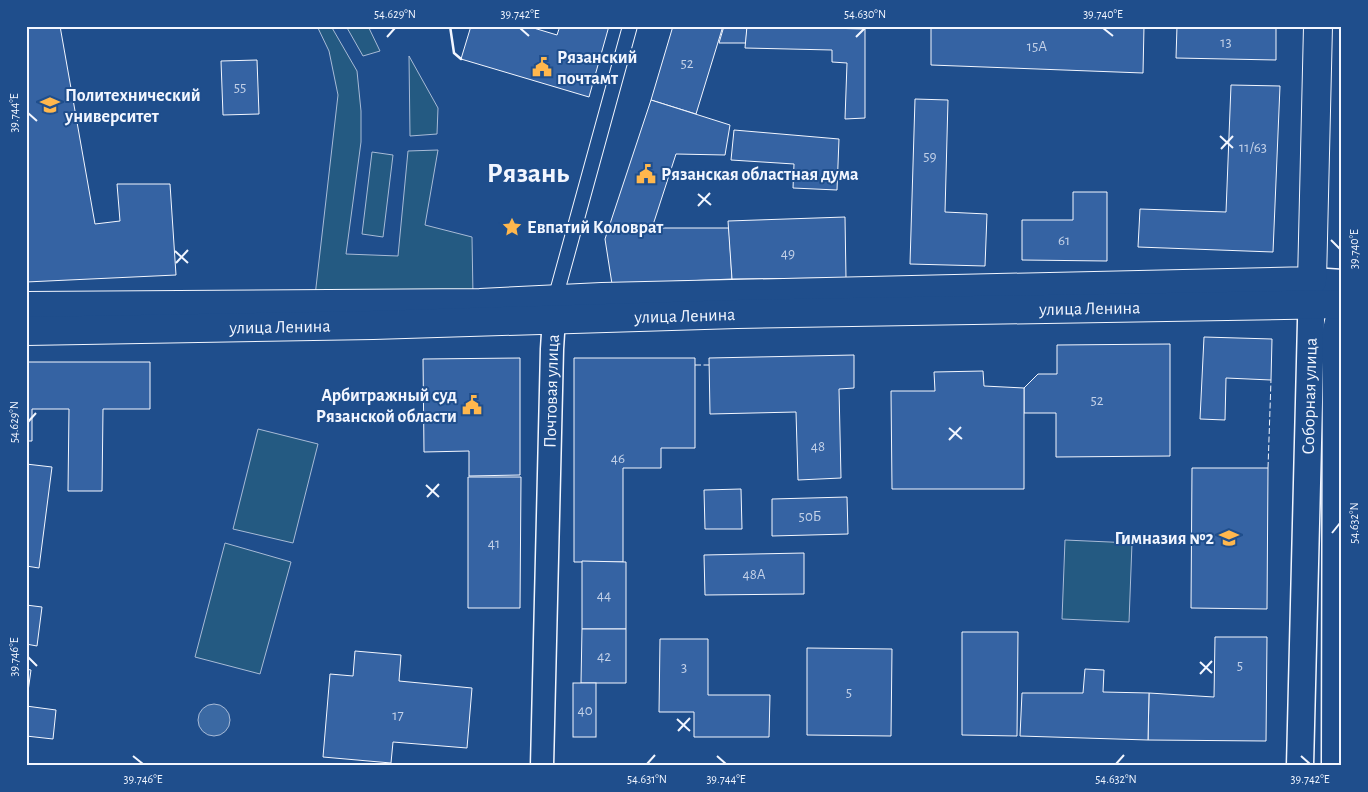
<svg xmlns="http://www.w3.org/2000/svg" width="1368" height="792" viewBox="0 0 1368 792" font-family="'Alegreya Sans',sans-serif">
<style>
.green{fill:#245a82;stroke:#a8bbd7}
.water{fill:#3b69a3;stroke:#a8bbd7}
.building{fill:#3563a3;stroke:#f2f6ff}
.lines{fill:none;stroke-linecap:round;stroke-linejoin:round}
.pedestrian-casing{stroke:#f2f6ff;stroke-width:16}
.tertiary-casing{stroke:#f2f6ff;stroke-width:25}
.secondary-casing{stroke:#f2f6ff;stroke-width:29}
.primary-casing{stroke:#f2f6ff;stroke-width:30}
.pedestrian{stroke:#1f4e8c;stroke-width:14}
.tertiary{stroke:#1f4e8c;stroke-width:22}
.secondary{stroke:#1f4e8c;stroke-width:26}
.primary{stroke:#1f4e8c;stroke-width:28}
.fence{stroke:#f2f6ff;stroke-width:1;stroke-dasharray:6 2.5;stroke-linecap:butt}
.wall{stroke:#f2f6ff;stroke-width:2.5}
.ticks{fill:none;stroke:#f2f6ff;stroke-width:2}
.labels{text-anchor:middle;stroke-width:4;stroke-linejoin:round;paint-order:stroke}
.number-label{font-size:15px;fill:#c3d1e8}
.poi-label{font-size:18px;font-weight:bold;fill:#f2f6ff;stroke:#1f4e8c;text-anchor:start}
.street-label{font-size:18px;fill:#f2f6ff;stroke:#1f4e8c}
.town-label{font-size:28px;font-weight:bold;fill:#f2f6ff;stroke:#1f4e8c}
.neatline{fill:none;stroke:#f2f6ff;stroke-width:2}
.ticks-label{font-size:12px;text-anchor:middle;fill:#f2f6ff}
</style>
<rect width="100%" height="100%" fill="#1f4e8c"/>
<g class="green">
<path d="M317,26H331L357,71L361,111V142L346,254L398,256L408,151L438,150L425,225L472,237L473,296H315L338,95L329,51Z"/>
<path d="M346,26H368L380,51L363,56Z"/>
<path d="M409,56L438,108L437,134L410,136Z"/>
<path d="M372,152L393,155L383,237L362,234Z"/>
<path d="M258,429L318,444L293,543L233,529Z"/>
<path d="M1065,540L1132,543L1129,622L1062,619Z"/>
<path d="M225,543L291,562L260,674L195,657Z"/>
</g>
<circle class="water" cx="214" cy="720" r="16"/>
<g class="building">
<path d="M26,26H60L95,224L120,221L117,184H170L176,275L26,282Z"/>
<path d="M471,26H527L557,35L560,26H609L589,97L461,59Z"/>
<path d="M673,26H723L696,114L651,100Z"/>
<path d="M724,26H747L746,43H719Z"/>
<path d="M747,26L865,29V118L845,119L847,63L832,62V50L745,48Z"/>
<path d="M931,26H1144L1143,73L931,65Z"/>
<path d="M1177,26H1276V60L1176,58Z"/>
<path d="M257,60L259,114L223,115L221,61Z"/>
<path d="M1231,85L1280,86L1273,252L1138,247L1140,209L1226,212Z"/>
<path d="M915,99L948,100L945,212L987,214L985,266L910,264Z"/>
<path d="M651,100L730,125L725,155L676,154L652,228H729L732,279L612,284L605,239Z"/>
<path d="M734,130L839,139L837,190L793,188L794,164L731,160Z"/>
<path d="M1073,192H1107V261L1022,260V220H1073Z"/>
<path d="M845,217L846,278L732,279L728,221Z"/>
<path d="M1204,337L1272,339L1271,380L1226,378L1225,420L1200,419Z"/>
<path d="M1170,344V456L1056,457V413H1024V388L1038,374H1057V345Z"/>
<path d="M854,355V388L839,389L841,478L798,480L796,412L710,414L709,358Z"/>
<path d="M520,358V475L469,476V451L424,452L423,359Z"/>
<path d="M574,358H695V448H661V468H623V562H574Z"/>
<path d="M26,362H150V409H103L102,491H68L69,409H32V441H26Z"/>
<path d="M983,371L984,386L1024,388V489H892L891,391H935L934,372Z"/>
<path d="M26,464L52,467L39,568L26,566Z"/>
<path d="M1192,468H1268L1267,609L1191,608Z"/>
<path d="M468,477H521L520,608H468Z"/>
<path d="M741,489L742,529H705L704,490Z"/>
<path d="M847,497L848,534L772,536V499Z"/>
<path d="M804,553V594L705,595L704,555Z"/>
<path d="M582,561L626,562V629H582Z"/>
<path d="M26,605L42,607L37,646L26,644Z"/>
<path d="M582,629H626V683H581Z"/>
<path d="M962,632H1018L1017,736L962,735Z"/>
<path d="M1215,637H1267L1266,741L1148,740L1149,693L1214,697Z"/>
<path d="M660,639H708V695H770L769,737H694V712H659Z"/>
<path d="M807,648L892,649L891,736L807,735Z"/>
<path d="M355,651L401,655L399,681L472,688L467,748L393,742L391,763L323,757L330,674L353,676Z"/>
<path d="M26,669L31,670L26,706L56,710L53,739L26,736Z"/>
<path d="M1085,669L1104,670L1103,692L1149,693L1148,740L1020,736L1022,693H1083Z"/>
<rect x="573" y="683" width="23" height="54"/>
</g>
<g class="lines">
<defs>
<path id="pedestrian" d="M555,299L630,26"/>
<g id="tertiary">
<path id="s1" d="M542,766L552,349L555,302"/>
</g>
<g id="secondary">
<path id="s2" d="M1300,766L1312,281L1342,283"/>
<path d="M1335,766L1336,330L1342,306"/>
</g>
<g id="primary">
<path d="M26,306L480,303L602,297L1312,281L1318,26"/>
<path id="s3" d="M26,331L373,325L737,314L1342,304"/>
</g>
</defs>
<use href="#pedestrian" class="pedestrian-casing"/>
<use href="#tertiary" class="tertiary-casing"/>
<use href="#secondary" class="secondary-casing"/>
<use href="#primary" class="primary-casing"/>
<use href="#pedestrian" class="pedestrian"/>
<use href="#tertiary" class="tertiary"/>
<use href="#secondary" class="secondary"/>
<use href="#primary" class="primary"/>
<g class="fence">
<path d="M695,365H709"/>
<path d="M1268,468L1271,380"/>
</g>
<path class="wall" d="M450,26L454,53L461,59"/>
</g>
<path class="ticks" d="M520,28L529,36M1103,28L1113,36M387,37L395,28M856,37L865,28M28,113L37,121M1220,136L1233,148M1221,149L1233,136M698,194L711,205M698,206L710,193M1331,240L1340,249M175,251L188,263M176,263L188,250M28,422L36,413M949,428L962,439M949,440L961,427M426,485L439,497M427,497L439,484M1332,533L1340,523M28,657L37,666M1200,662L1212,673M1200,674L1212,661M677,719L690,731M678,731L690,718M133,756L143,764M717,756L726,764M1301,756L1310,764M647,764L655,755M1116,764L1124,755"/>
<defs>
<symbol id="civic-bare" viewBox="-9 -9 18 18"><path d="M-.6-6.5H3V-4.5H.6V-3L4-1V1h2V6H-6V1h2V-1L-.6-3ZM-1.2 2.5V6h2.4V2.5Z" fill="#ffb74d" stroke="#1f4e8c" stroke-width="2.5" paint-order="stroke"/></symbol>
<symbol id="university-bare" viewBox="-9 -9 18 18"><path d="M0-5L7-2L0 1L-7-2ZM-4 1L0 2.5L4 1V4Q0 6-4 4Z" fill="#ffb74d" stroke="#1f4e8c" stroke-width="2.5" paint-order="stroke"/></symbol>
<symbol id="sight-bare" viewBox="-9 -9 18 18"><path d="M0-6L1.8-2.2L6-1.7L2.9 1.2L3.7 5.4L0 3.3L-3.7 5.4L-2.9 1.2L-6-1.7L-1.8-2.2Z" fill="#ffb74d" stroke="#1f4e8c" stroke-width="2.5" paint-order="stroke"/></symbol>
<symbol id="school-bare" viewBox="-9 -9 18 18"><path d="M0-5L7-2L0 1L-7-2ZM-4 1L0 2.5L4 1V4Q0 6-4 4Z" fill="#ffb74d" stroke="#1f4e8c" stroke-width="2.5" paint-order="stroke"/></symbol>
</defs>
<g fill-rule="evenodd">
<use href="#civic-bare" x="528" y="53" width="28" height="28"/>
<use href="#university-bare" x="36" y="91" width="28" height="28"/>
<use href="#civic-bare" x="632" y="160" width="28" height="28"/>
<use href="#sight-bare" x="498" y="213" width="28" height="28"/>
<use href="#civic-bare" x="458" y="391" width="28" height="28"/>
<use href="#school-bare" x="1215" y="524" width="28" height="28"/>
</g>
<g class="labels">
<g class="number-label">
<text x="1226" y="47">13</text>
<text x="1037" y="51">15А</text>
<text x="687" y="68">52</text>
<text x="240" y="92">55</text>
<text x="1253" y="152">11/63</text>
<text x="930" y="161">59</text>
<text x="1064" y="245">61</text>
<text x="788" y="258">49</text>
<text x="1097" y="405">52</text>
<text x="818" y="451">48</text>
<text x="618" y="463">46</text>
<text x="810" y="521">50Б</text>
<text x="494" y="548">41</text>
<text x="754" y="579">48А</text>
<text x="604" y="600">44</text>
<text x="604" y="661">42</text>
<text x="1240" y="670">5</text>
<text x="684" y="672">3</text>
<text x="849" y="697">5</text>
<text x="585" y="715">40</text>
<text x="398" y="720">17</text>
</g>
<g class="poi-label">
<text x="557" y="63">Рязанский<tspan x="557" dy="21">почтамт</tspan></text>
<text x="65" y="101">Политехнический<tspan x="65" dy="21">университет</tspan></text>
<text x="661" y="180">Рязанская областная дума</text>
<text x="527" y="233">Евпатий Коловрат</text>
<text x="457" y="401" text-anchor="end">Арбитражный суд<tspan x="457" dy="21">Рязанской области</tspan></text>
<text x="1214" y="544" text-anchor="end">Гимназия №2</text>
</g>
<g class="street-label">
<text dy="6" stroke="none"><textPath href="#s3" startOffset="1064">улица Ленина</textPath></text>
<text dy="6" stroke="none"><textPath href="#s3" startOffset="659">улица Ленина</textPath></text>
<text dy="6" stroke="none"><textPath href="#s3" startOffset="254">улица Ленина</textPath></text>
<text dy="6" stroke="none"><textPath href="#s1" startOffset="375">Почтовая улица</textPath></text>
<text dy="6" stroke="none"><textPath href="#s2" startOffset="370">Соборная улица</textPath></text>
</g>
<g class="town-label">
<text x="528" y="182">Рязань</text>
</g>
</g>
<rect width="1368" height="792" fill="none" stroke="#1f4e8c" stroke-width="55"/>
<rect x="28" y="28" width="1312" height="736" class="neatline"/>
<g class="ticks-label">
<text x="395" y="18">54.629°N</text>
<text x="520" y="18">39.742°E</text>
<text x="865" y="18">54.630°N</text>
<text x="1103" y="18">39.740°E</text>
<text transform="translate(14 113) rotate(-90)" y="4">39.744°E</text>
<text transform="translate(1354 249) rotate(-90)" y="4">39.740°E</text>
<text transform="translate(14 422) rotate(-90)" y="4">54.629°N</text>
<text transform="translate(1354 523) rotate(-90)" y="4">54.632°N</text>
<text transform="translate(14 657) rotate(-90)" y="4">39.746°E</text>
<text x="143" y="783">39.746°E</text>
<text x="647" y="783">54.631°N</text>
<text x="726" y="783">39.744°E</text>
<text x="1116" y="783">54.632°N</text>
<text x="1310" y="783">39.742°E</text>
</g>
</svg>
